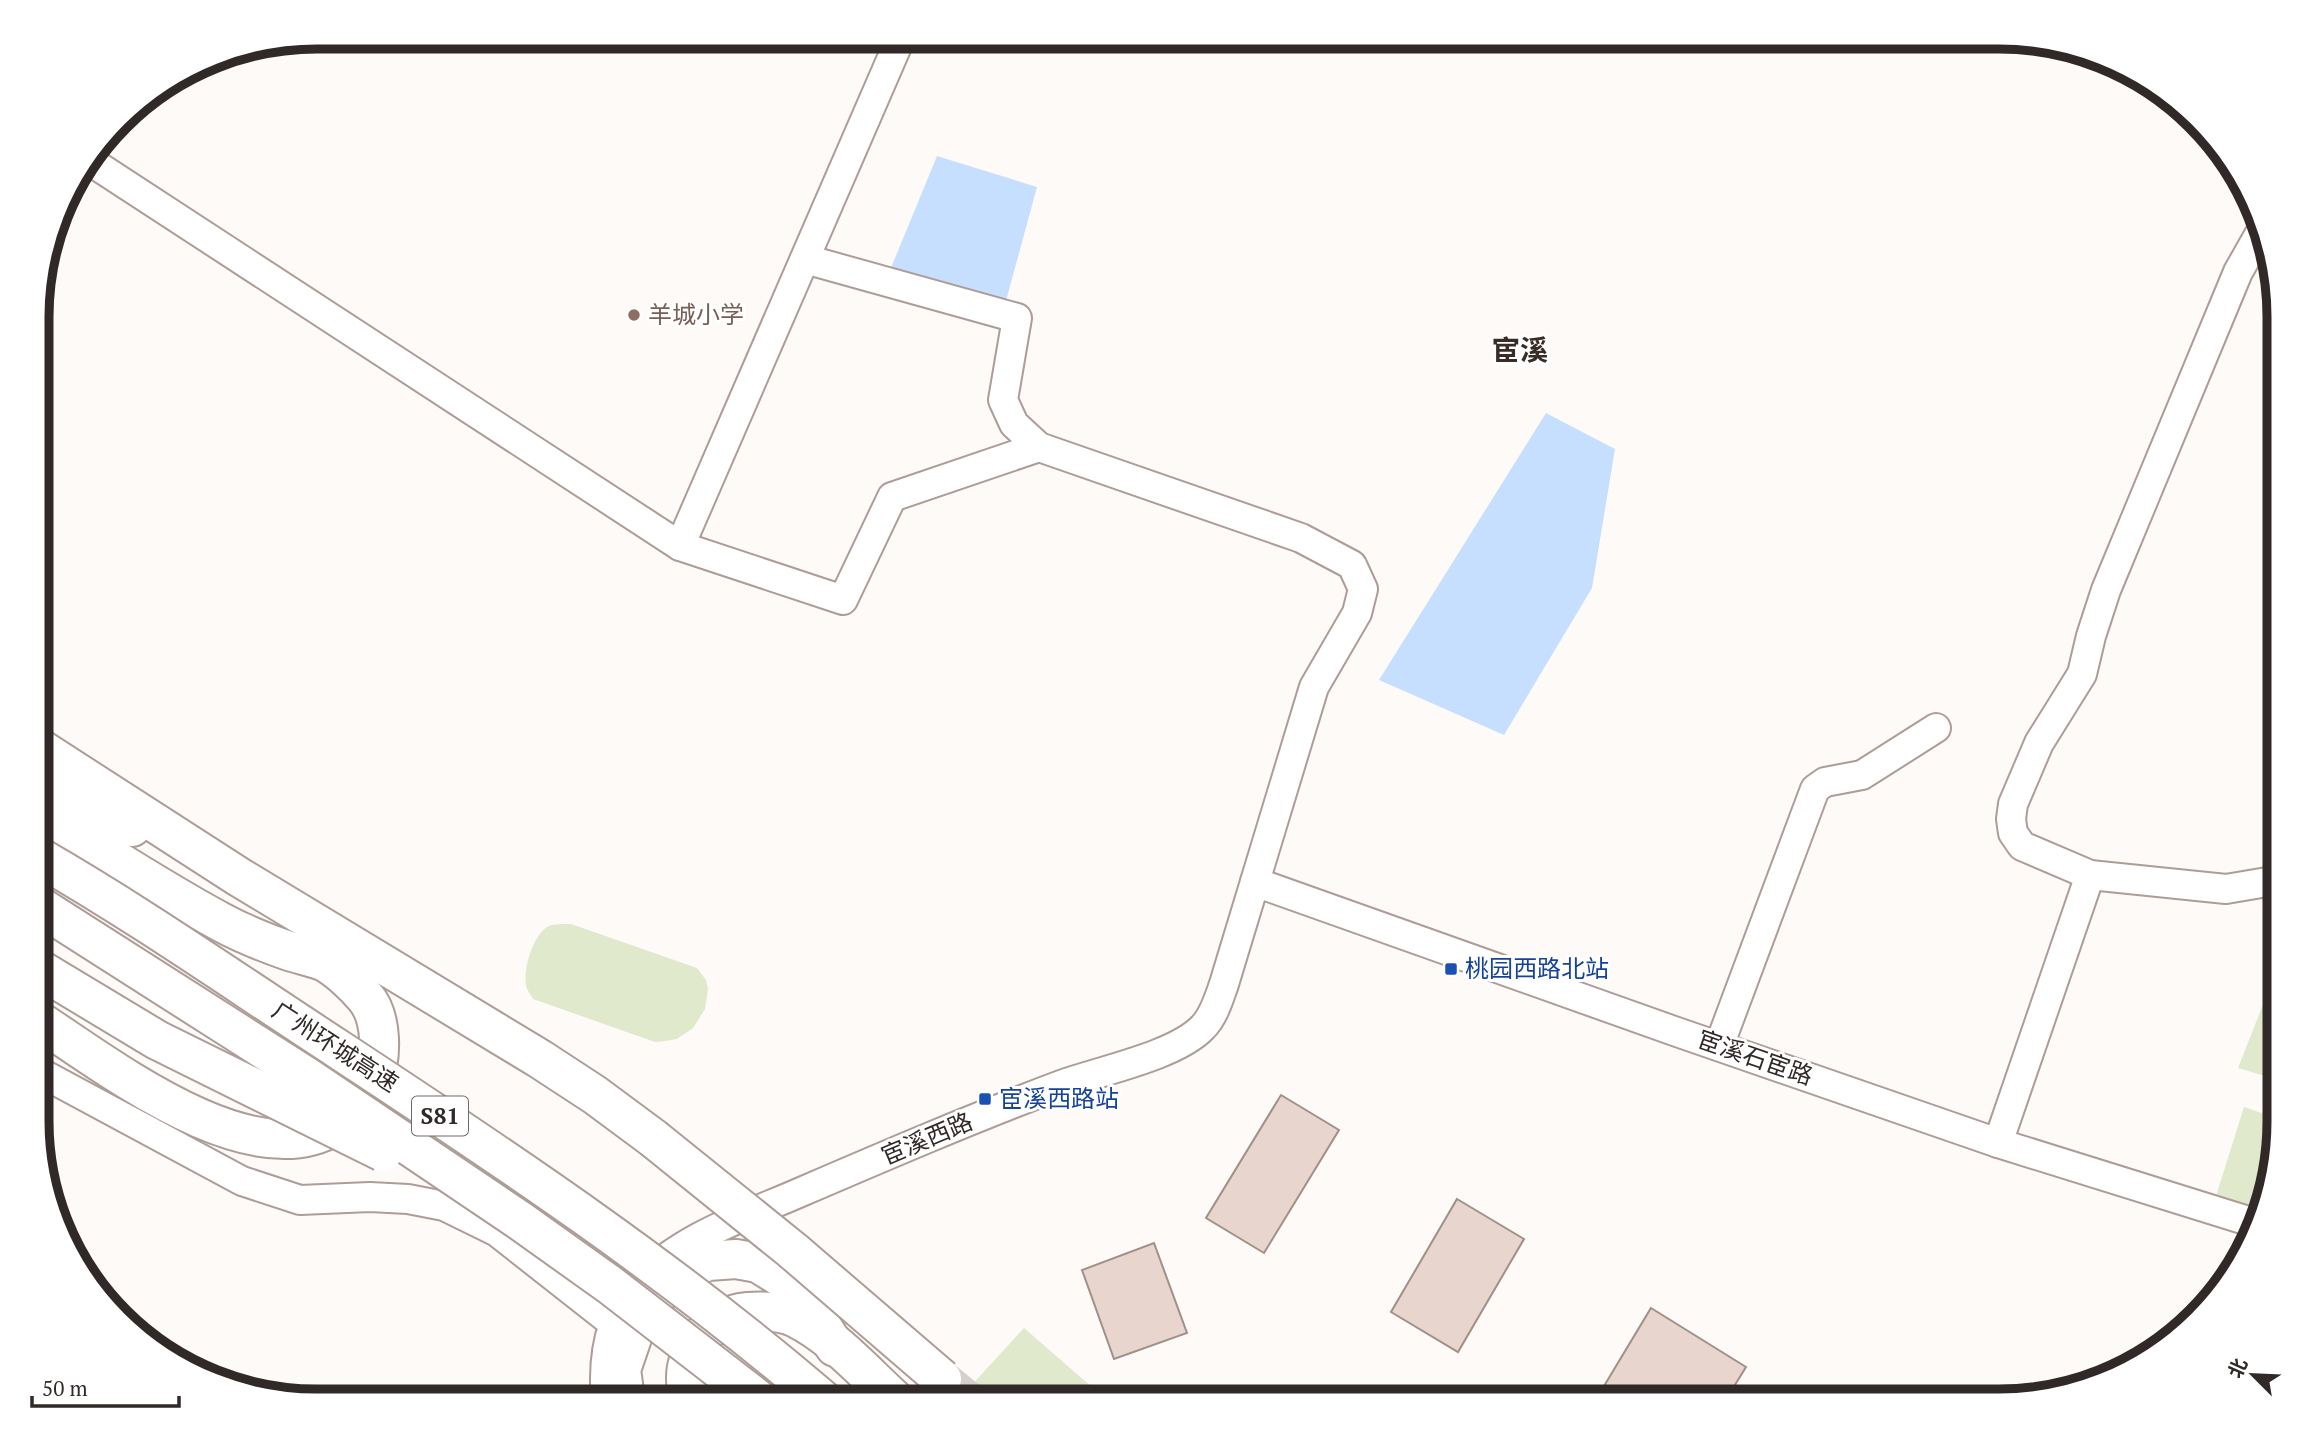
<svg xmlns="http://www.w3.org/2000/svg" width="2316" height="1438" viewBox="0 0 2316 1438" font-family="'PT Serif','Noto Sans SC',serif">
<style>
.green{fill:#e0e9cc}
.water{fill:#c7dffe}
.building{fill:#e8d5ce;stroke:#a18f89;stroke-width:2}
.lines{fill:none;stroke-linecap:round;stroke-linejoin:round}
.highway-tunnel{stroke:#d5d0ce;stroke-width:38;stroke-dasharray:38 19;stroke-linecap:butt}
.minor-casing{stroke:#ae9c96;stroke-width:32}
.highway-casing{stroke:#ae9c96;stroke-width:42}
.minor{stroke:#fff;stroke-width:28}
.highway{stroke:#fff;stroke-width:38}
.highway-bridge-casing{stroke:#ae9c96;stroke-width:42;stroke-linecap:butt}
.highway-bridge{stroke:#fff;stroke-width:38}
.education-dot{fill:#8d6e63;stroke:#fff;stroke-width:2.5}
.transit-dot{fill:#1a4fb4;stroke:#fff;stroke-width:2.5}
.labels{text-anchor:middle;stroke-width:6;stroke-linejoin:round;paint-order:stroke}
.shield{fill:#fff;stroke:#6e6968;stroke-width:2}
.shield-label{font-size:23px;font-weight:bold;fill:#302927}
.education-label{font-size:24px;fill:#785e54;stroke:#fff;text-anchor:start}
.transit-label{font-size:24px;fill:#164399;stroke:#fff;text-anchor:start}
.street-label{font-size:24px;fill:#302927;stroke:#fff}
.quarter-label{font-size:28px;font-weight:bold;fill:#392b26;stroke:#fff}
.rim{fill:none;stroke:#302927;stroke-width:9}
</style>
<rect width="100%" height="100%" fill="#fefaf8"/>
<g class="green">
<path d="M571,924L697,968L706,980L708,989L705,1009L693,1028L677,1039L665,1041L655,1042L533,999C532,996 529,993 527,989C521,974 533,933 549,926C555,924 564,924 571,924Z"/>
<path d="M2279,964V1080L2238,1068Z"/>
<path d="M2244,1107L2279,1119V1139L2264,1213L2216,1196Z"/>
<path d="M1024,1328L1108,1401H957Z"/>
</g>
<g class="water">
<path d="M937,156L1037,187L1006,301L888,275Z"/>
<path d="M1546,413L1615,449L1592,588L1504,735L1379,680Z"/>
</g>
<g class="building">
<path d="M1281,1095L1339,1130L1264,1253L1206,1218Z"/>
<path d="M1457,1199L1524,1239L1458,1352L1391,1312Z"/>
<path d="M1154,1243L1187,1333L1114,1359L1082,1270Z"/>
<path d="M1651,1308L1746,1367L1725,1401H1595Z"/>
</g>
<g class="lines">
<path class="highway-tunnel" d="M942,1379L969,1401"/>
<defs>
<g id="minor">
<path d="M90,161L680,546L843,600L892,497L1039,447L1301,538L1352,565L1363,589L1357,613L1314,687L1224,984C1219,998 1214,1016 1203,1027C1176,1056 1099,1071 1061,1085C973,1118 887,1155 801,1192C746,1216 681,1237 639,1282C609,1315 602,1358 606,1401"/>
<path d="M2259,235L2238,272L2106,590L2091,636L2082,674L2039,743L2013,804L2011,819L2013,833L2022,846L2090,875L2226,889L2279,880"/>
<path d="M805,259L1017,318L1003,400L1014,424L1039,447"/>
<path d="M680,546L901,37"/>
<path d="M1255,882L1677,1032L1998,1143L2258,1224"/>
<path d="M1719,1046L1815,789L1825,782L1862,775L1936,728"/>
<path d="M39,1074L45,1075L242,1181L300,1200L370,1197L408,1199L444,1206L497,1232L614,1324"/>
<path d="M1998,1143L2090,875"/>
</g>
<g id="highway">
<path d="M39,748L239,877L540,1059L595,1095L653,1138"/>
<path d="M39,782L87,810L132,827"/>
<path d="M39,813C100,849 159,889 221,922C243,934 266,943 289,951C301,955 314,957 325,962C339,970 355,985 365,997C383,1018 382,1058 372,1083C365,1101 351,1115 334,1126C251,1177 108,1066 39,1021"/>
<path d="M629,1401L624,1391L621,1370L637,1323L657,1295L682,1272L708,1261L736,1259L758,1263L787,1281L807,1303L835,1347"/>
<path d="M690,1401C682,1378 686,1355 702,1336C714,1321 729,1314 748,1312C763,1311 782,1311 796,1318C834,1337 865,1373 896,1401"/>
</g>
</defs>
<use href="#minor" class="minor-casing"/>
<use href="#highway" class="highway-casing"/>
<use href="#minor" class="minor"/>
<use href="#highway" class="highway"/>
<defs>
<g id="highway-bridge">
<path d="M39,857C143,917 241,986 341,1051C507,1160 673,1271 824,1401"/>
<path d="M39,906L307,1077L519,1220L610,1285L760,1401"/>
<path d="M39,969L157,1040L383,1152"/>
<path d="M653,1138L792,1250L942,1379"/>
</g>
</defs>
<use href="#highway-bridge" class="highway-bridge-casing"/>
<use href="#highway-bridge" class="highway-bridge"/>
</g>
<circle class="education-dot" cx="634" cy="315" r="7"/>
<g class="transit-dot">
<rect x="1444" y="962" width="14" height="14" rx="3.5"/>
<rect x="978" y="1092" width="14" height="14" rx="3.5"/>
</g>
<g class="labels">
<rect class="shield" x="412" y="1096.5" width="56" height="39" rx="5"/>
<g class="shield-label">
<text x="440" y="1124">S81</text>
</g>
<g class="education-label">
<text x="648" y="323">羊城小学</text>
</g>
<g class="transit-label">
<text x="1465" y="977">桃园西路北站</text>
<text x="999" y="1107">宦溪西路站</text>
</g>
<g class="street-label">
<text transform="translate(335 1047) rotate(33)" y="8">广州环城高速</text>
<text transform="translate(1755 1058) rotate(19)" y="8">宦溪石宦路</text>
<text transform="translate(927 1139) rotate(-23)" y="8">宦溪西路</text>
</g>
<g class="quarter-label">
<text x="1520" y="360">宦溪</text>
</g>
</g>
<path d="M0 0H2316V1438H0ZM317 49H1999A268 268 0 0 1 2267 317V1121A268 268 0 0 1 1999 1389H317A268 268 0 0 1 49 1121V317A268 268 0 0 1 317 49Z" fill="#fff" fill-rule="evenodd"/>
<path class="rim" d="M317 49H1999A268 268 0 0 1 2267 317V1121A268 268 0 0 1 1999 1389H317A268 268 0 0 1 49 1121V317A268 268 0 0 1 317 49Z"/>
<g transform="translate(2253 1375) rotate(294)" stroke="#ffffff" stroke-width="5" paint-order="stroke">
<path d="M0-5L12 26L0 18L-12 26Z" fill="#302927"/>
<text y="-10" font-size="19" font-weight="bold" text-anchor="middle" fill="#302927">北</text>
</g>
<path d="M32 1396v10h147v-10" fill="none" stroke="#302927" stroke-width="3.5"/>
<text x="42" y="1396" font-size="21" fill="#302927" stroke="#ffffff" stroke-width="5" paint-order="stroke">50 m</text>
</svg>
